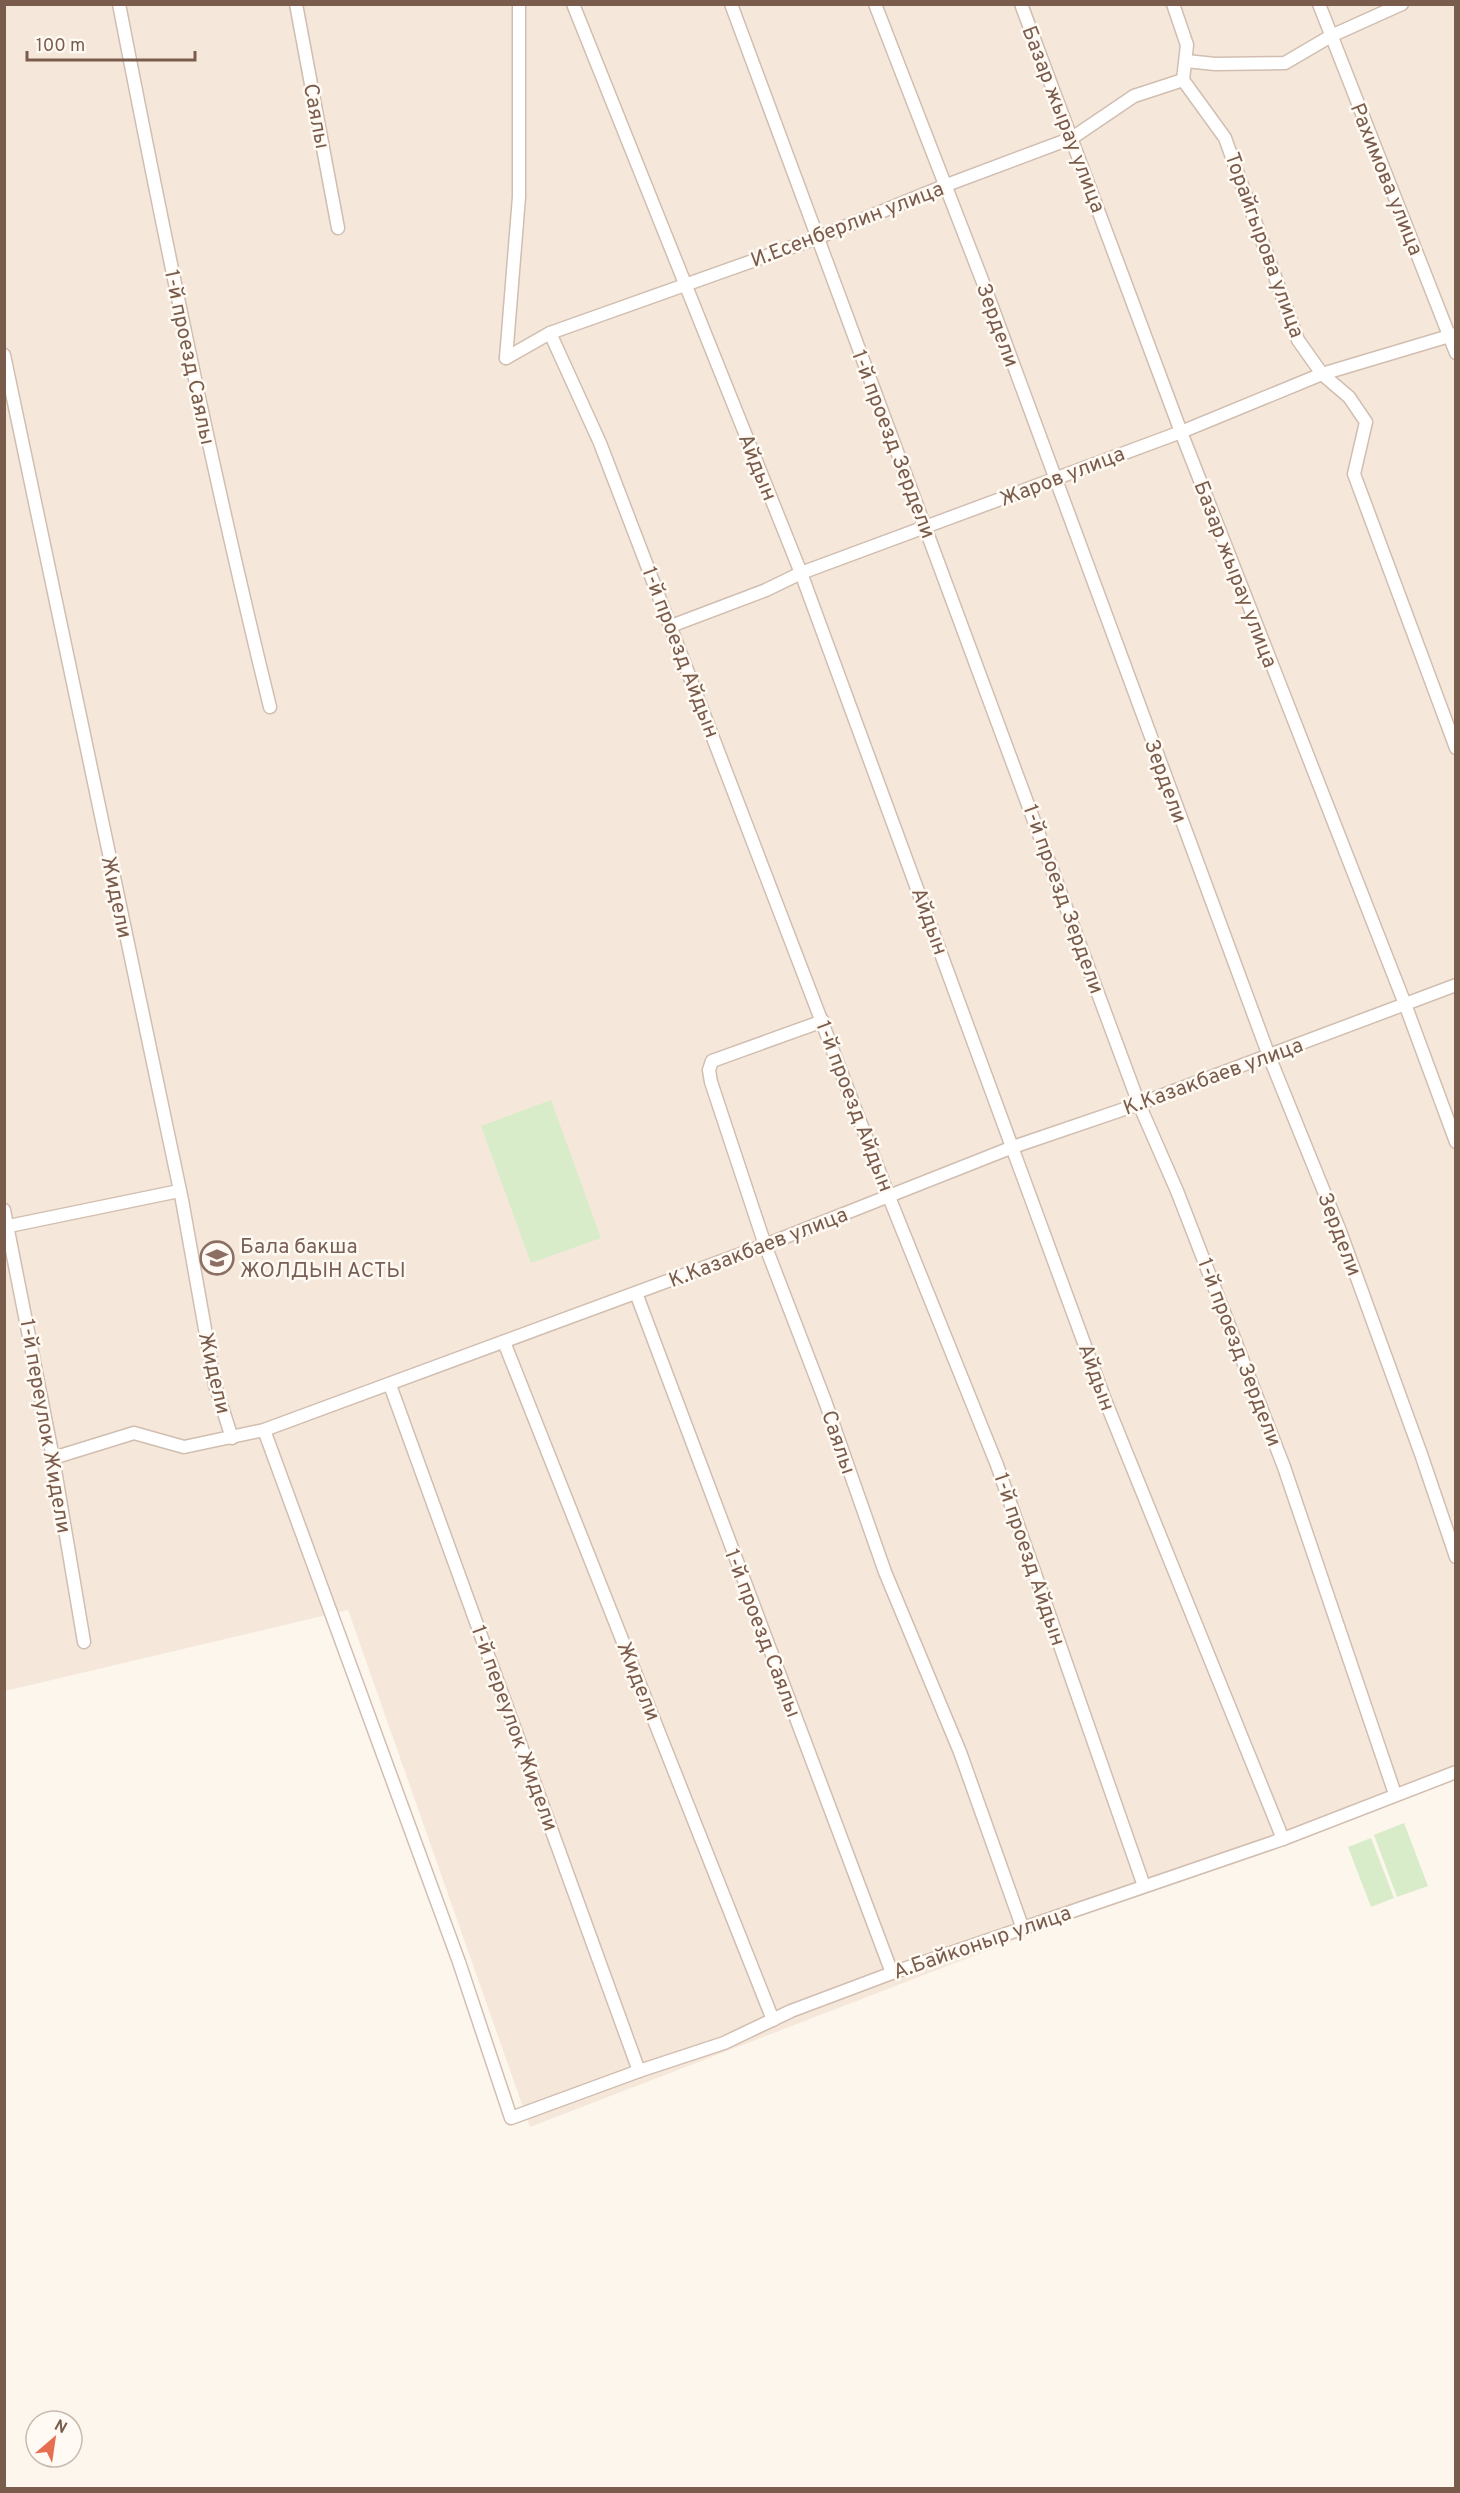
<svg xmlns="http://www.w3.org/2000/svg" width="1460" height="2493" viewBox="0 0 1460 2493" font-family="Overpass,sans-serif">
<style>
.residential{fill:#f5e8da}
.green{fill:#d8ecc9}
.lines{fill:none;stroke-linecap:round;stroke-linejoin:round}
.minor-casing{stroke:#d1beb0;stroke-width:15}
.minor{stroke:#fff;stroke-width:12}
.labels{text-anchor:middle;stroke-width:5;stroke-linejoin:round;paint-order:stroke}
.street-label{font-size:21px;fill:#7a5c4d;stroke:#fffaf3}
.education-label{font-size:21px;fill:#785e54;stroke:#fffaf3;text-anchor:start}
</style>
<rect width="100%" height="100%" fill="#fdf6ec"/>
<path class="residential" d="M4,5H1455V1770L530,2127L348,1610L5,1691Z"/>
<g class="green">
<path d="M551,1100L601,1238L531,1263L481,1126Z"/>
<path d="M1404,1823L1428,1886L1397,1897L1374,1835Z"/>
<path d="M1371,1838L1394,1898L1371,1907L1348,1847Z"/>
</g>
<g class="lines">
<defs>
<g id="minor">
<path d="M119,4C165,240 213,475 270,707"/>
<path d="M296,4L338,228"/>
<path d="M573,4L801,573L1105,1400L1283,1839"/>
<path d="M731,4L1139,1104L1177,1191L1284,1467L1395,1794"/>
<path d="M875,4L984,285L1269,1056L1340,1231L1421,1454L1456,1557"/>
<path d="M1021,4L1181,432L1405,1004L1456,1142"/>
<path d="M1173,4L1187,45L1183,80L1225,138L1298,340L1322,374L1349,397L1366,422L1354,474L1456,748"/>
<path d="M1319,4L1456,353"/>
<path d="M1186,61L1215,64L1285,63L1331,36L1402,4"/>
<path d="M550,333L600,443L889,1197L997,1465L1144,1886"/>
<path d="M4,355L182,1200L215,1385L232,1438"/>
<path d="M506,358L550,333L817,238L944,186L1072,138L1134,96L1183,80"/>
<path d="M506,358L519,197V4"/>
<path d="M671,626L766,590L801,573L1181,432L1322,374L1456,334"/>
<path d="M823,1021L712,1061L709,1070L711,1082L765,1245L825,1401L885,1572L960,1752L1023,1929"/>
<path d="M4,1210L53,1458L84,1642"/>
<path d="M4,1227L179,1191"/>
<path d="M636,1293L892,1973"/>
<path d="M504,1342L773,2020"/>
<path d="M390,1385L639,2071"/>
<path d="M264,1430L459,1962L511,2118L639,2071L724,2043L791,2011L892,1973L1283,1839L1456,1772"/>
<path d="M53,1458L134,1433L184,1447L264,1430L765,1245L1013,1147L1139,1104L1456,985"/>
</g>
</defs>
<use href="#minor" class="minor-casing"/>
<use href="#minor" class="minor"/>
</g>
<defs>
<symbol id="school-ring" viewBox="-11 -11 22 22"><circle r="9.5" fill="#fffaf3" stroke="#8d6e63" stroke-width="1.5"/><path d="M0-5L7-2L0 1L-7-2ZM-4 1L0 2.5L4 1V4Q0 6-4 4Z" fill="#8d6e63"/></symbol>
</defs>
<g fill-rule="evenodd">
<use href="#school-ring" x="198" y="1239" width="38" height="38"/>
</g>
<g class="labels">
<g class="street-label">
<text transform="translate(317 116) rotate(79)" y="7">Саялы</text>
<text transform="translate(1064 119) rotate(69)" y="7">Базар жырау улица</text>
<text transform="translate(1387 179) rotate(68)" y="7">Рахимова улица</text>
<text transform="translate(847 224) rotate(-21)" y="7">И.Есенберлин улица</text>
<text transform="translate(1265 245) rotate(70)" y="7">Торайгырова улица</text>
<text transform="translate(998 325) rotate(70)" y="7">Зердели</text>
<text transform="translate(190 357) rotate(78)" y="7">1-й проезд Саялы</text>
<text transform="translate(894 444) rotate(69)" y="7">1-й проезд Зердели</text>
<text transform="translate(758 467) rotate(68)" y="7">Айдын</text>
<text transform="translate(1062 476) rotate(-21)" y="7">Жаров улица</text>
<text transform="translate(1236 574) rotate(69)" y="7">Базар жырау улица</text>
<text transform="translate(681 652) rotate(69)" y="7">1-й проезд Айдын</text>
<text transform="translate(1166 781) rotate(70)" y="7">Зердели</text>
<text transform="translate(117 897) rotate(78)" y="7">Жидели</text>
<text transform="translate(1064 899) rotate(70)" y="7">1-й проезд Зердели</text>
<text transform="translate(930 921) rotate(70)" y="7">Айдын</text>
<text transform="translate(1213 1076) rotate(-20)" y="7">К.Казакбаев улица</text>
<text transform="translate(855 1106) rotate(69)" y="7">1-й проезд Айдын</text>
<text transform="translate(1340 1234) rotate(69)" y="7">Зердели</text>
<text transform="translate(758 1247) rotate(-21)" y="7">К.Казакбаев улица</text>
<text transform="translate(1240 1352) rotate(69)" y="7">1-й проезд Зердели</text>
<text transform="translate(215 1373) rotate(77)" y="7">Жидели</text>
<text transform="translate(1097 1377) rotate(70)" y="7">Айдын</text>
<text transform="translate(46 1426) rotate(80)" y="7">1-й переулок Жидели</text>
<text transform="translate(839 1442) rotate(71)" y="7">Саялы</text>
<text transform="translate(1030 1559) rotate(71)" y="7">1-й проезд Айдын</text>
<text transform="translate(763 1633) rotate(69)" y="7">1-й проезд Саялы</text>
<text transform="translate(639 1681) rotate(68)" y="7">Жидели</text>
<text transform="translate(515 1728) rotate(70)" y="7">1-й переулок Жидели</text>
<text transform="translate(982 1942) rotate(-19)" y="7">А.Байконыр улица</text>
</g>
<g class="education-label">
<text x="240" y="1253">Бала бакша<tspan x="240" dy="24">ЖОЛДЫН АСТЫ</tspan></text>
</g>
</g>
<rect width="1460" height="2493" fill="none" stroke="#7a5c4d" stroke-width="12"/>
<g transform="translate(54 2439) rotate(29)"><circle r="28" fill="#fffaf3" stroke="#cabbb1" stroke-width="1.5"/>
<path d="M0-4.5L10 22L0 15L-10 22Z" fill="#e76f51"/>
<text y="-9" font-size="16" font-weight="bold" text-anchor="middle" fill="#7a5c4d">N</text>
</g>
<path d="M27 51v9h168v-9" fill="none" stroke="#7a5c4d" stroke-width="3"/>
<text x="36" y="51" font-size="18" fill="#7a5c4d" stroke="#fffaf3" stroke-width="4.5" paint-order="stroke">100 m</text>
</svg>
